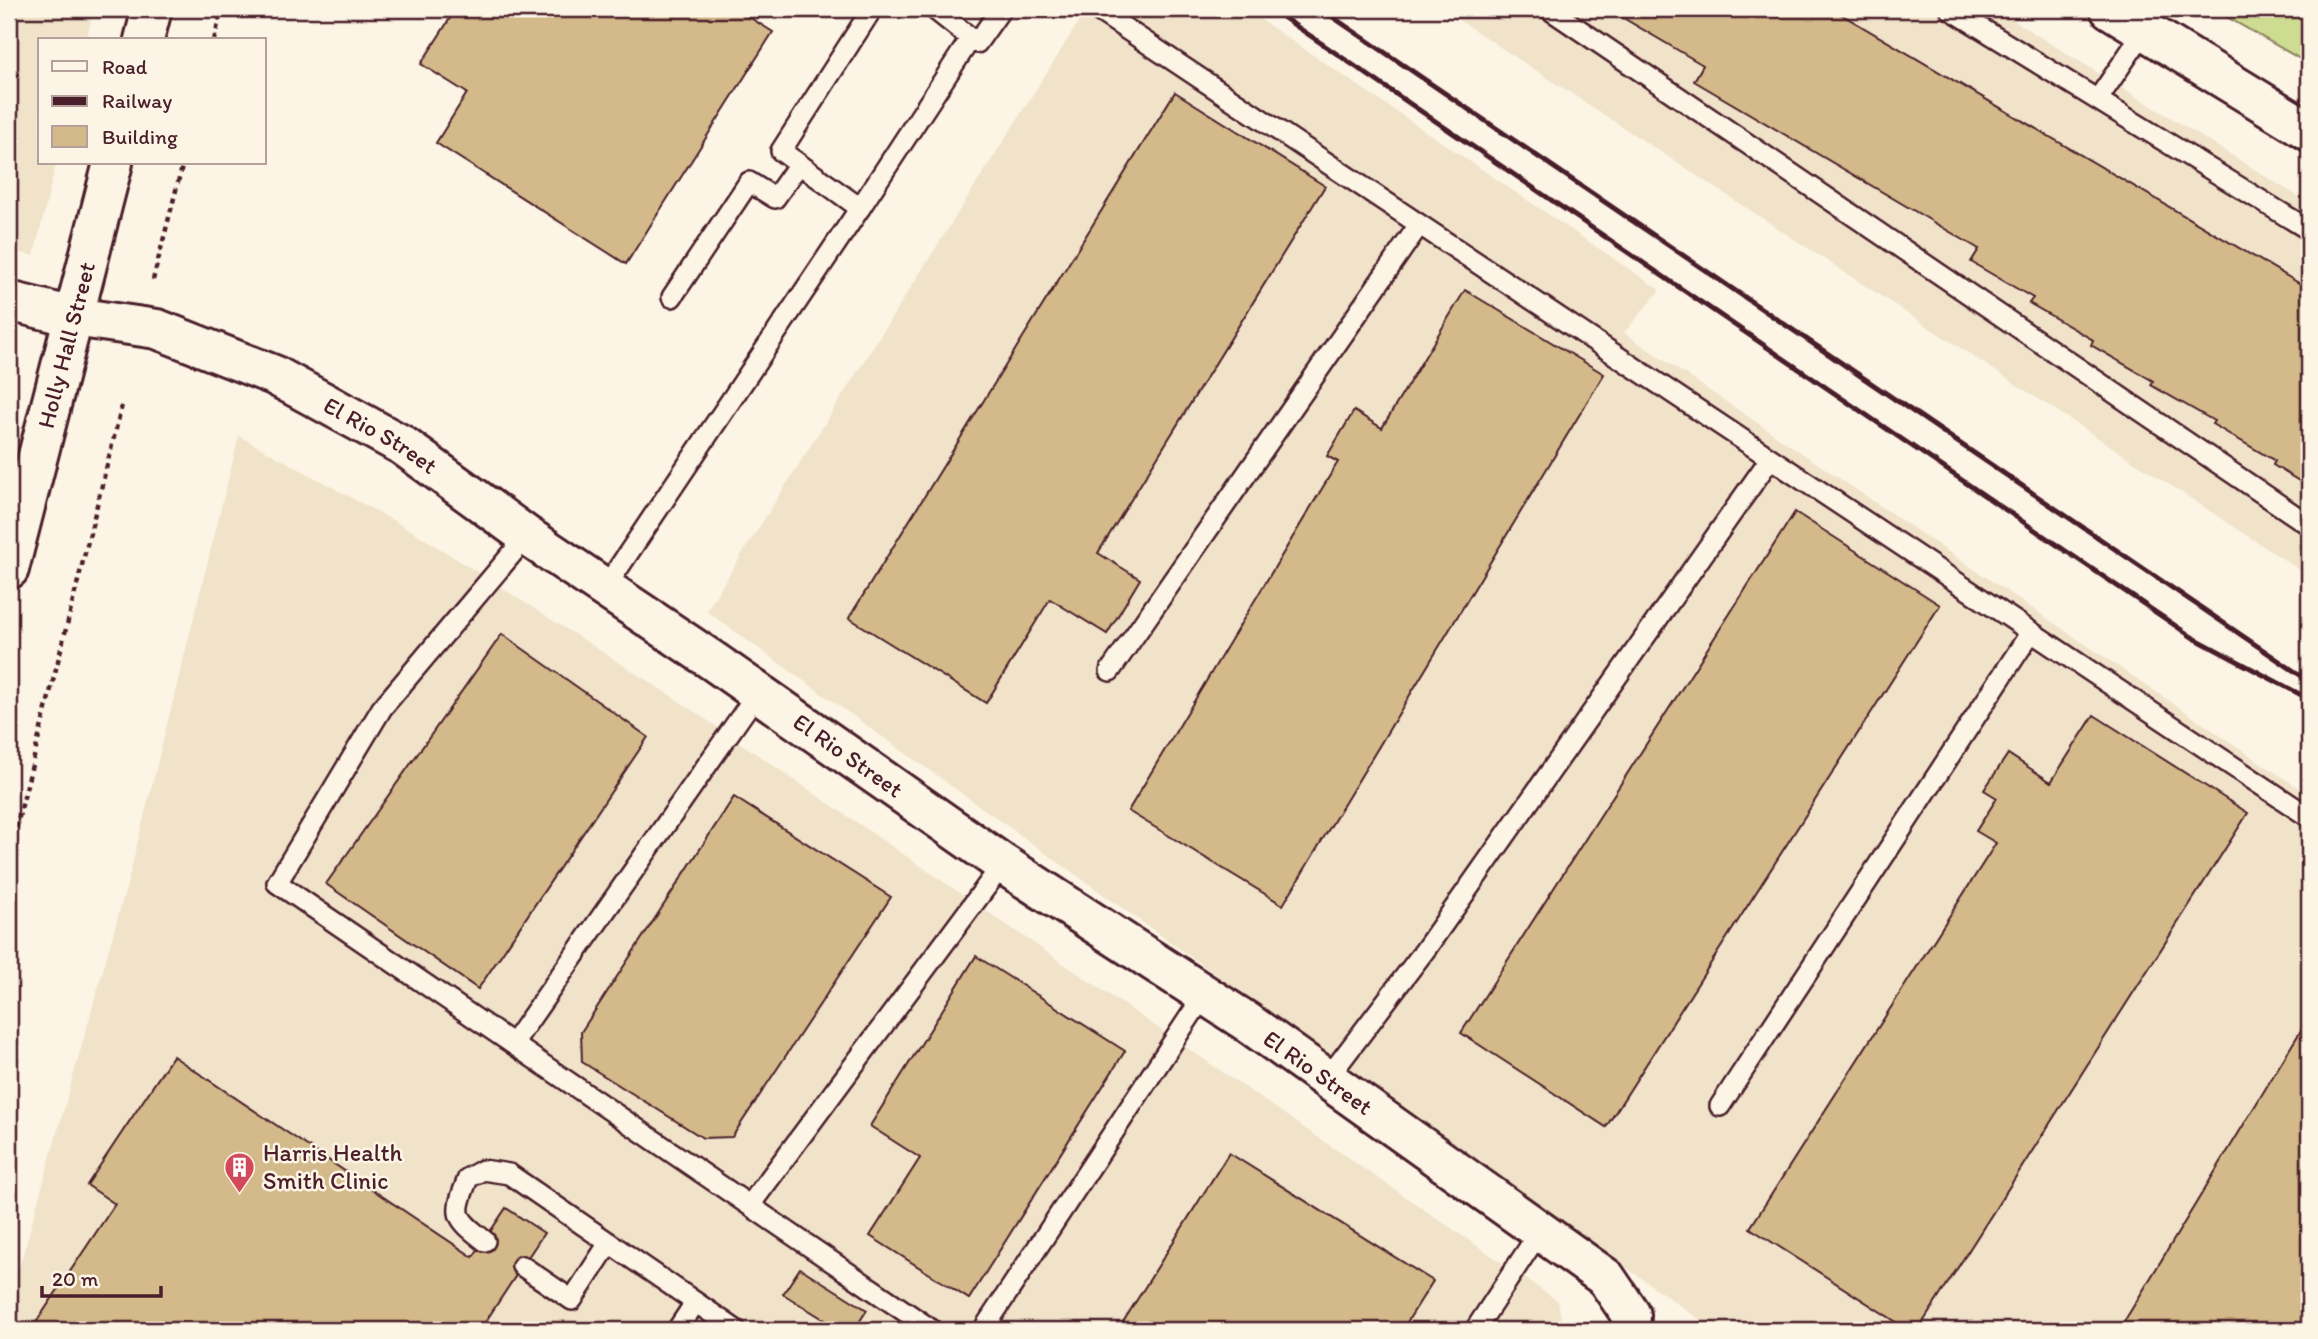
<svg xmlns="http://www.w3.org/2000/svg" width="2318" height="1339" viewBox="0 0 2318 1339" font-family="Itim,sans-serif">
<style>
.built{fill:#f0e3ca}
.green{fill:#cddc90;stroke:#8c7e5e;stroke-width:2}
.building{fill:#d4ba8a;stroke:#4a1f2b;stroke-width:2}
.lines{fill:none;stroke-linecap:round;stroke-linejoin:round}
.service-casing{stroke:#4a1f2b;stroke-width:24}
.minor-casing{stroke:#4a1f2b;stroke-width:44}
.tertiary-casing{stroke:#4a1f2b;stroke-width:44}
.primary-casing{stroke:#4a1f2b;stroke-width:44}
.path{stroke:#4a1f2b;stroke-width:4.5;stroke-dasharray:5 5;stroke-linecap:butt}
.service{stroke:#fcf5e5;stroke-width:19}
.minor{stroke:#fcf5e5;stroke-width:38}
.tertiary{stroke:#fcf5e5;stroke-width:38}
.primary{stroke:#fcf5e5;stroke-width:38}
.rail{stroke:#4a1f2b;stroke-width:5}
.labels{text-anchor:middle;stroke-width:5;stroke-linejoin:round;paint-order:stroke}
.street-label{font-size:24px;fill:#4a1f2b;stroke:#fcf5e5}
.poi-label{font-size:24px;fill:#4a1f2b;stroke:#fcf5e5;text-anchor:start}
</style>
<rect width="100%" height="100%" fill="#fcf5e5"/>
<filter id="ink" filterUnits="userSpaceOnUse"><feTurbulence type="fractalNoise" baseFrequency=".0143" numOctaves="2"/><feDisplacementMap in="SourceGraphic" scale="14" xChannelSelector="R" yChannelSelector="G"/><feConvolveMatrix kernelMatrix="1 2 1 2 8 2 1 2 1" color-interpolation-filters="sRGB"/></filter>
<g filter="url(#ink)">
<g class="built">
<path d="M9,9H94L86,40H40V163H56L34,256L9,250Z"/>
<path d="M1087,9H1245L1660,290L1624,333L2309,795V1330H1714L706,611Z"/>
<path d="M1442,9H1995L2309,203V576Z"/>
<path d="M239,436L414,532L673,697L1558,1301L1563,1330H9V1304L128,881Z"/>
</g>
<path class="green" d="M2213,9H2309V64Z"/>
<g class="building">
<path d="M456,9H736L773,32L626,264L436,143L467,93L421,64Z"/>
<path d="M1608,9H1832L2309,289V487L2273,465L2275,461L2212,424L2214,421L2151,385L2153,381L2091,345L2093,340L2029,303L2033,298L1971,262L1979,249L1694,81L1703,65Z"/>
<path d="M1175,92L1325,186L1098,553L1140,579L1107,634L1050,599L986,703L849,618Z"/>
<path d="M1465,290L1604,374L1283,905L1128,811L1338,462L1327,456L1354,411L1382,428Z"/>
<path d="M1795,512L1940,605L1606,1127L1461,1033Z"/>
<path d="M502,634L648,737L478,989L326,884Z"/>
<path d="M2094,715L2248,813L1918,1330H1909L1750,1228L1996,843L1976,831L1997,798L1984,790L2008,754L2051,782Z"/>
<path d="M734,797L891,897L732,1137L703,1138L582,1062L581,1032Z"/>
<path d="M976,956L1125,1051L969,1299L870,1236L920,1158L870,1126Z"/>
<path d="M2309,1017V1330H2119Z"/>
<path d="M173,1056L473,1257L506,1208L544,1233L480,1330H31L115,1204L87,1185Z"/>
<path d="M1229,1153L1433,1281L1402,1330H1118Z"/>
<path d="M800,1268L867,1310L854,1330H841L783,1294Z"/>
</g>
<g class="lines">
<defs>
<g id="service">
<path d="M872,9L781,151L860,208L971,38"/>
<path d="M934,9L977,43L1001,9"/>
<path d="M1096,9L2309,817"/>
<path d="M1549,9L2309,525"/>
<path d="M1950,9L2309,230"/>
<path d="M2098,99L2145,30"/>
<path d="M672,297L749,182L775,198L799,164"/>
<path d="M527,536L382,708L277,883L932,1330"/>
<path d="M605,588L860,208"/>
<path d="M1110,671L1419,225"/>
<path d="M514,1042L758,692"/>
<path d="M1327,1079L1425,950L1770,459"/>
<path d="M1720,1106L2031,632"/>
<path d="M750,1205L1003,864"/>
<path d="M485,1241C453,1216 454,1215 468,1178L483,1170L509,1174L736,1330"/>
<path d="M522,1266L572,1300L609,1243"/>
<path d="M677,1330L695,1303"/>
<path d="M983,1330L1204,995"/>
<path d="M1475,1330L1540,1231"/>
</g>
<g id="minor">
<path id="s1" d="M9,301L74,317L157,329L274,375L402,445L527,536L713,661L1003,864L1247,1022L1606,1278L1631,1315L1630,1330"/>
</g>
<g id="tertiary">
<path d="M144,40L152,9"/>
<path id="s2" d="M9,569L113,163"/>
</g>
<path id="primary" d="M2110,9L2309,131"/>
</defs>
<use href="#service" class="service-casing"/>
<use href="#minor" class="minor-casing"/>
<use href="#tertiary" class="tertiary-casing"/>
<use href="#primary" class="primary-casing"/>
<g class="path">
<path d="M214,40L222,9"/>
<path d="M153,280L183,163"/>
<path d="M9,857L122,405"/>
</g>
<use href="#service" class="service"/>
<use href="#minor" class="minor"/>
<use href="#tertiary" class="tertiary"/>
<use href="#primary" class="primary"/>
<g class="rail">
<path d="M1271,9L2192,637L2309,699"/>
<path d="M1321,9L2309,681"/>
</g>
</g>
</g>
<defs>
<symbol id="building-pin" viewBox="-11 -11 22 30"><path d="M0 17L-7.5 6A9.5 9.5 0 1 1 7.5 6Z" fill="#d1495b" stroke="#fcf5e5"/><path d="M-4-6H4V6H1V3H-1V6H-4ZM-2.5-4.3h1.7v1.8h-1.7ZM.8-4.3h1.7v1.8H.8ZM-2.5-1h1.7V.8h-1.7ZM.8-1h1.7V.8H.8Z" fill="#fff"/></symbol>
</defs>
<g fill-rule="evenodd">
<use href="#building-pin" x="222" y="1150" width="35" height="47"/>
</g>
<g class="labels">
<g class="street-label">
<text dy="8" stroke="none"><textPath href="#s2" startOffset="231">Holly Hall Street</textPath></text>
<text dy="8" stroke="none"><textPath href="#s1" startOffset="399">El Rio Street</textPath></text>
<text dy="8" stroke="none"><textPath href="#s1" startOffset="966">El Rio Street</textPath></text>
<text dy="8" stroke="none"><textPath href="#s1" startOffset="1533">El Rio Street</textPath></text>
</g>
<g class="poi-label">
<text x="263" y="1161">Harris Health<tspan x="263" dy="28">Smith Clinic</tspan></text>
</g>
</g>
<rect width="2318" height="1339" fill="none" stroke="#fcf5e5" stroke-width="35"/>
<rect x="18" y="18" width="2283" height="1304" fill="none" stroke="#4a1f2b" stroke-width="2.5" filter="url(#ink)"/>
<rect x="38" y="38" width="228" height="126" fill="#fcf5e5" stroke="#b59f9b" stroke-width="2"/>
<rect x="52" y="61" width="35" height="10" fill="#fcf5e5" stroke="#b59f9b" stroke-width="2"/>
<text x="102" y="74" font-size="21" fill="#4a1f2b">Road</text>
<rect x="52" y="96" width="35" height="10" fill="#4a1f2b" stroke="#b59f9b" stroke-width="2"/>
<text x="102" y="108" font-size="21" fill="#4a1f2b">Railway</text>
<rect x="52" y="126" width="35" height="21" fill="#d4ba8a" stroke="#b59f9b" stroke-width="2"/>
<text x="102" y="144" font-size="21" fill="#4a1f2b">Building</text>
<path d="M42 1286v10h119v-10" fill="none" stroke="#4a1f2b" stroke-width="3.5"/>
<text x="52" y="1286" font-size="21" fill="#4a1f2b" stroke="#fcf5e5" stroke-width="5" paint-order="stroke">20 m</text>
</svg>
